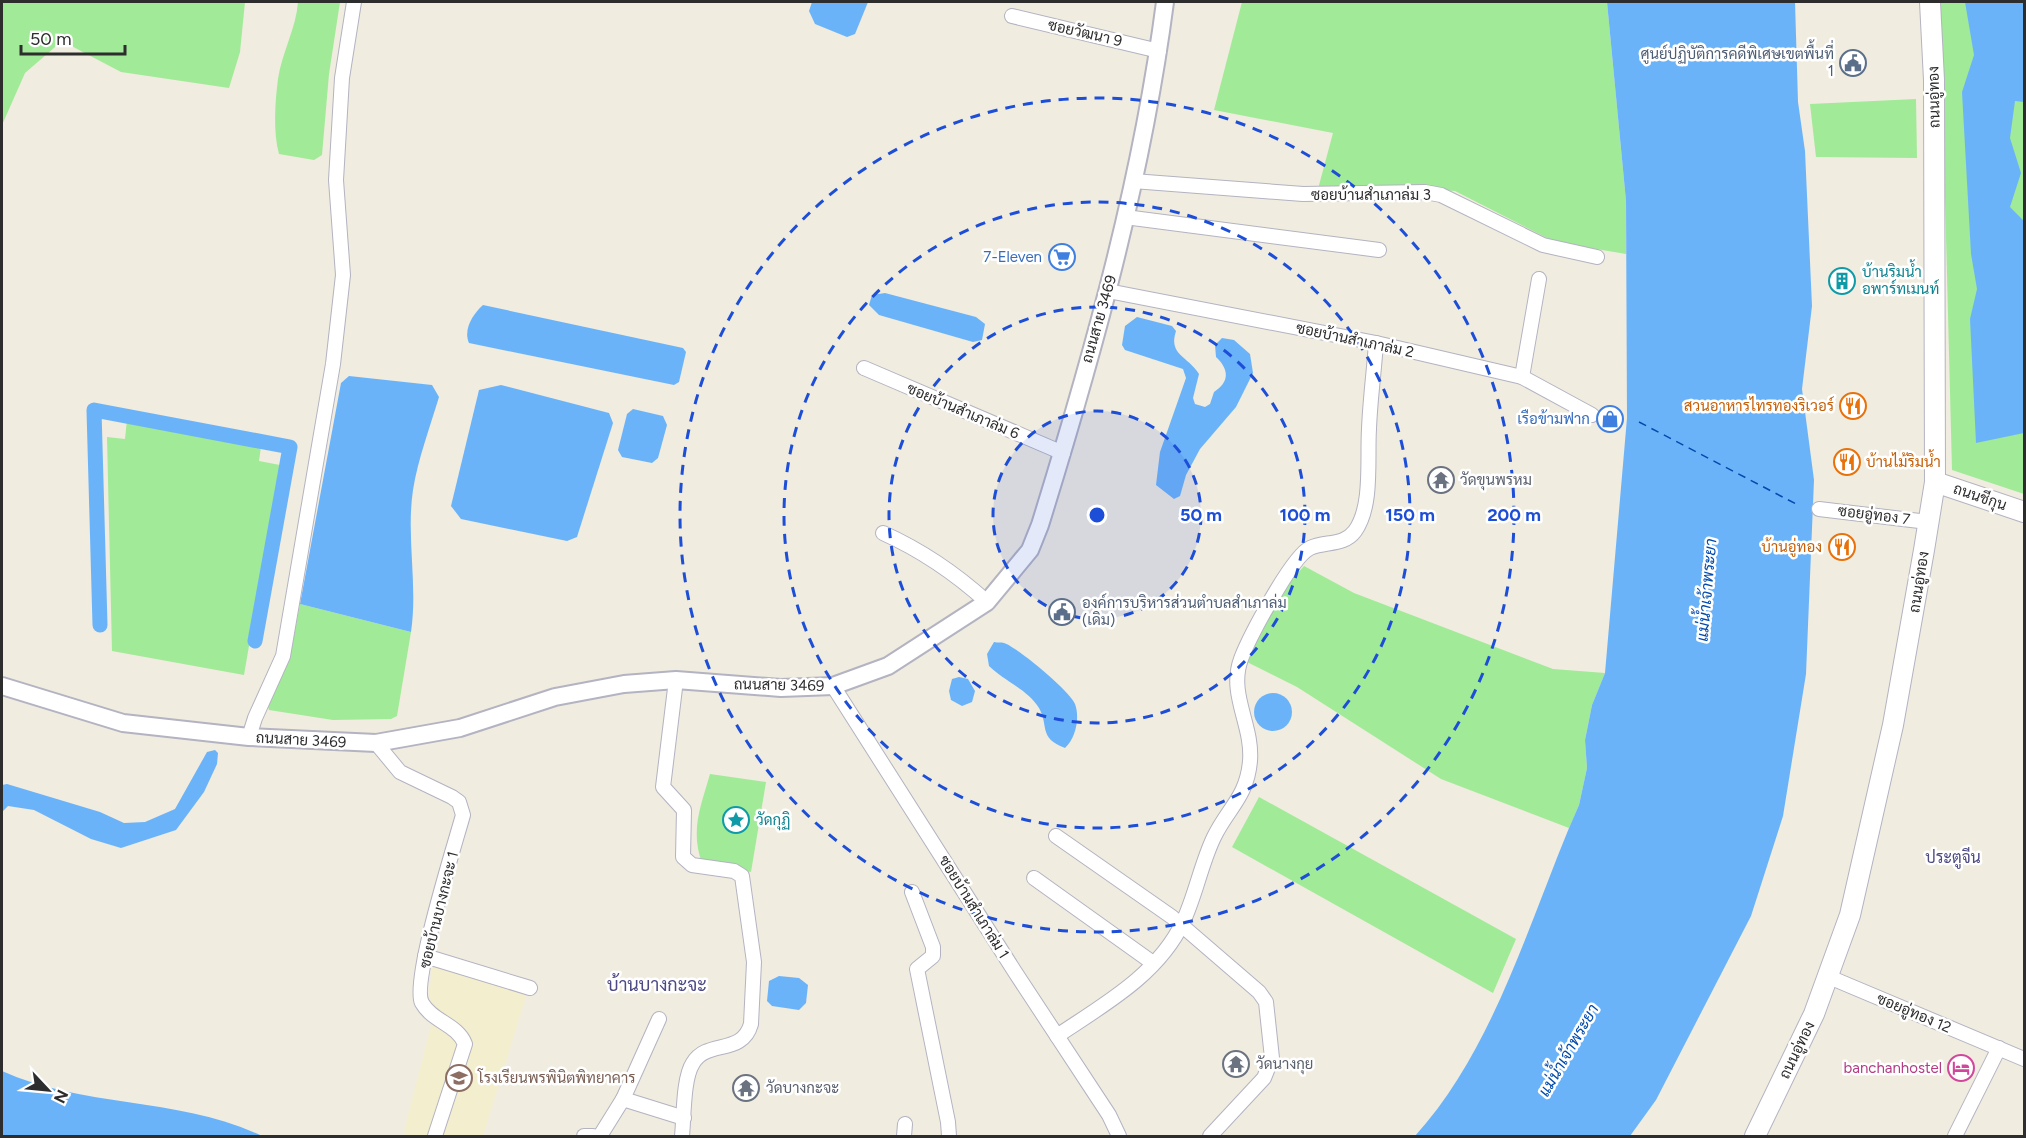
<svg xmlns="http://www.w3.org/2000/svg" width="2026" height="1138" viewBox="0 0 2026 1138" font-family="Figtree,Sarabun,sans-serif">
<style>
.education{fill:#f2eece}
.green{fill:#a1ea98}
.water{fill:#6bb3f9}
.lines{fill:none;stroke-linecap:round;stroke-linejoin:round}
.canal{stroke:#6bb3f9;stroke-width:15}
.ferry{stroke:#024bad;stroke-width:1.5;stroke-dasharray:8 6;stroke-linecap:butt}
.minor-casing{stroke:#b3b3c2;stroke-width:16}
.tertiary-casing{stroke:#b3b3c2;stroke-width:20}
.secondary-casing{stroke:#b3b3c2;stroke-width:22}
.minor{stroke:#fff;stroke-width:14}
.tertiary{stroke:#fff;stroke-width:16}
.secondary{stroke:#fff;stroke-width:20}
.ring{fill:none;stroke:#1d4ed8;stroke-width:3;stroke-dasharray:10 8}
.labels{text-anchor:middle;stroke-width:5;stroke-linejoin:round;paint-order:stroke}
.street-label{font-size:15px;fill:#2d2d2d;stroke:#fff}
.service-label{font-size:15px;fill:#4e5e75;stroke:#fff;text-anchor:end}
.shop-label{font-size:15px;fill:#366cbe;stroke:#fff;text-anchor:end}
.culture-label{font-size:15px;fill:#0d838f;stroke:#fff;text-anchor:start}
.food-label{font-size:15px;fill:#c56008;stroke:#fff;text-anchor:end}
.worship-label{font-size:15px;fill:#5b616d;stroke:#fff;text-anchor:start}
.hotel-label{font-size:15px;fill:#b23c85;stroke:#fff;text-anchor:end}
.education-label{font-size:15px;fill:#785e54;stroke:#fff;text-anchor:start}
.water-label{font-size:16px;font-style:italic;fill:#024bad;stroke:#fff}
.neighbourhood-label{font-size:16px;fill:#4c4983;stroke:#fff}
.quarter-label{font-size:18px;fill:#4c4983;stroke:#fff}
.centre{fill:#1d4ed8;stroke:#fff;stroke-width:3}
.ring-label{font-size:18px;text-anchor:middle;font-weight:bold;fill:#1d4ed8;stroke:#fff;stroke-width:5;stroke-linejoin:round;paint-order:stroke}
</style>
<rect width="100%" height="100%" fill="#f0ecdf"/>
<path class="education" d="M442,966L527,993L483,1136H407L404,1131L435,1010L429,997L432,968Z"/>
<g class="green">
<path d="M2,2H245L240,52L229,88L121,72L62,41L25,73L2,125Z"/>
<path d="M298,2H340L329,74L322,155L314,160L279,154C273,132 275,102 278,79C282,52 296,29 298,2Z"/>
<path d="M1242,2H1607L1626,201V254L1555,242L1455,191L1419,188L1318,189L1333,133L1214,110Z"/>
<path d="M1940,2H2024V494L1952,470Z"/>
<path d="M1916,99L1917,158L1816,157L1810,104Z"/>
<path d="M127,420L261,447L259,461L280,465L244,675L112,651L107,437L125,439Z"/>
<path d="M1304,566L1354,593L1553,669L1605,673L1592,705L1585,740L1587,768L1579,805L1569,828L1441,779L1297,687L1245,661L1289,583Z"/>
<path d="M300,604L411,632L397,716L391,719L333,720L269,710L268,707L290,658Z"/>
<path d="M710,774L766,782L751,872L702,863C690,830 701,806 710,774Z"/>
<path d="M1259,797L1516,939L1493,993L1232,847Z"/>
</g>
<g class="water">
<path d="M812,2H868L855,34L847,37L815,24L809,11Z"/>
<path d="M1607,2H1795L1798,102L1805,151L1812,306L1802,389L1814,480L1806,674L1783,816L1751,916L1656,1100L1630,1136H1415C1491,1052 1526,932 1569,828L1579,805L1587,768L1585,740L1592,705L1605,673L1627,418L1626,201Z"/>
<path d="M1965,2H2024V102L2015,101L2010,138L2021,173L2010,207L2024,221V433L1976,443L1970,319L1977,289L1971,254L1962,92L1974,55Z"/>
<path d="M885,293L976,317L985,324L982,340L973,342L879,315L869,305L872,295Z"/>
<path d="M483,305L683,348L686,352L679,382L674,385L469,343C463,329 473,314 483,305Z"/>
<path d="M1137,317L1172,326L1176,331C1168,355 1188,356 1199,374L1193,398L1195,404L1205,407L1210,404L1214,392C1230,382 1229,369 1216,357L1215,345L1222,338L1234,340L1250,354L1253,373L1236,407L1200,449L1186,475L1180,496L1174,499L1156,485L1160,452L1186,378L1183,369L1125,350L1122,345L1125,326Z"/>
<path d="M349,376L432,385L439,397C430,427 418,459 413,490C406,537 418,585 411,632L300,604L341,383Z"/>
<path d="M501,385L609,413L613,423L577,537L567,541L461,519L451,506L479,390Z"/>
<path d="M633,409L663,416L667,425L658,458L652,463L622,457L618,450L627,414Z"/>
<path d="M994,642C998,643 1001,642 1004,643C1017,647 1071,692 1075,704C1080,717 1076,738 1065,748C1038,738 1049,725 1039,708C1028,690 1003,680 989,666L987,654Z"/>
<path d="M959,677L968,679L975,691L972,702L962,706L951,700L949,691L952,679Z"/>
<circle cx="1273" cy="712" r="19"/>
<path d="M215,750L218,753L217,764L204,792L176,830L121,848L91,839L34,810L8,806L2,812V785L7,784L100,812L124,823L145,822L175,809L207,752Z"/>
<path d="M779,976L799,978L808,985L806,1003L799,1010L772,1006L767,1001L769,981Z"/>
<path d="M2,1071C83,1108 181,1097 262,1136H2Z"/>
</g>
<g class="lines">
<path class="canal" d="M100,625L94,410L290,447L255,641"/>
<path class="ferry" d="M1639,422L1798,505"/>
<defs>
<g id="minor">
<path d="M1012,16L1159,51"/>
<path d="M1133,181L1303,194L1425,192L1441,195L1543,245L1597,257"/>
<path d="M1125,217L1379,250"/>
<path d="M1108,291L1376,343L1522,377L1592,415"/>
<path d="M864,368L1063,453"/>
<path d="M1522,377L1539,279"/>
<path d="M1819,509L1928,522"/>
<path d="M883,533C923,551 955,573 987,602"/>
<path d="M676,680L663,787L684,810L683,857L692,865L734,871L742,876L754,962L751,1024C742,1056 707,1039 693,1063C683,1078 684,1117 682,1136"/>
<path d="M833,686L1015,972L1109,1115L1119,1136"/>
<path d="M249,737L255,718L283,656L333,364L343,275L336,180L342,78L354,2"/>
<path d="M376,743L400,772L452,797L459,802L463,815C455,844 411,983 422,1003C433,1022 457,1024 465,1044L435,1136"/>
<path d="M1056,836L1172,917L1259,992L1266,1002L1272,1058L1264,1078L1210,1136"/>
<path d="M1034,878L1153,963"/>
<path d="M912,892L933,947V956L917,969L948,1122L949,1136"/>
<path d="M425,956L530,988"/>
<path d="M1829,977L2024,1059"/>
<path d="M1057,1036C1103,1005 1158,975 1183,922C1196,894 1201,864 1214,837C1228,808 1247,797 1250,761C1253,725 1228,694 1241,659C1249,638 1292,556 1310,548C1325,541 1344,546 1355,531C1373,506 1367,459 1369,429C1370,401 1374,372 1376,343"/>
<path d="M623,1099L659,1019"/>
<path d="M584,1136H593"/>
<path d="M600,1136L623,1099L684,1118"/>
<path d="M904,1136L905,1124"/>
<path d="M1955,1136L1999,1048"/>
</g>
<path id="tertiary" d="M2,686L123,723L249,737L376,743L460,728L555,697L624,684L676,680L781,688L833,686L888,666L987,602L1030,550L1040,525C1093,354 1142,179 1165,2"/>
<g id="secondary">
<path d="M1935,482L2024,512"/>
<path d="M1755,1136L1814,1014L1850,915L1893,725L1924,550L1935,482L1934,80L1930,2"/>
</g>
</defs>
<use href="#minor" class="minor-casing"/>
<use href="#tertiary" class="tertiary-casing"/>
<use href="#secondary" class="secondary-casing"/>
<use href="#minor" class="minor"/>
<use href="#tertiary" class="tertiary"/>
<use href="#secondary" class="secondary"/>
</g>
<circle cx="1097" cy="515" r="104" fill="#1d4ed8" fill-opacity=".12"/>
<g class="ring">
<circle cx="1097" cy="515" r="104"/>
<circle cx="1097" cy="515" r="208"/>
<circle cx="1097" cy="515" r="313"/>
<circle cx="1097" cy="515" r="417"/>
</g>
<defs>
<symbol id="civic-ring" viewBox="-11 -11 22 22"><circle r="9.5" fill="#fff" stroke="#5c6f8a" stroke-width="1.5"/><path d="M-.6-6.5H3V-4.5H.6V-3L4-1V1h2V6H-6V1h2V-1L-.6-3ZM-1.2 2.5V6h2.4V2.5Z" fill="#5c6f8a"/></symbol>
<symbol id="supermarket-ring" viewBox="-11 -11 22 22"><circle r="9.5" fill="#fff" stroke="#3f7fe0" stroke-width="1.5"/><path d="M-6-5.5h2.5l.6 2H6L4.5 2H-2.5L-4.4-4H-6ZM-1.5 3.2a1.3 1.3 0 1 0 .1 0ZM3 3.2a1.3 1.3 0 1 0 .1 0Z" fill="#3f7fe0"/></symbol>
<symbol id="building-ring" viewBox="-11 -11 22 22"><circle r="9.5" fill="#fff" stroke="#0f9aa8" stroke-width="1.5"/><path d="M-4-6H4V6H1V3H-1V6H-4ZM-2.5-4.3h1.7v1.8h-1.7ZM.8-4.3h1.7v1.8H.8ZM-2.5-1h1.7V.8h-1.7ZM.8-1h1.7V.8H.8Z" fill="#0f9aa8"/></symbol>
<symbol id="restaurant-ring" viewBox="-11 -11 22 22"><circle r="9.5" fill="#fff" stroke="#e8710a" stroke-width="1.5"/><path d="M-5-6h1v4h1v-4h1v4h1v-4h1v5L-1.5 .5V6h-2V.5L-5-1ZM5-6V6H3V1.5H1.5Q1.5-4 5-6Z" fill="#e8710a"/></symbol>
<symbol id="shop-ring" viewBox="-11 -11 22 22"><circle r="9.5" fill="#fff" stroke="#3f7fe0" stroke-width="1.5"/><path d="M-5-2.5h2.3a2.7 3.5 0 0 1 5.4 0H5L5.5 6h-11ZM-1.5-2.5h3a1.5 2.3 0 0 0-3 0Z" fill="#3f7fe0"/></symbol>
<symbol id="temple-ring" viewBox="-11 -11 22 22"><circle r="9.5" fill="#fff" stroke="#6b7280" stroke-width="1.5"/><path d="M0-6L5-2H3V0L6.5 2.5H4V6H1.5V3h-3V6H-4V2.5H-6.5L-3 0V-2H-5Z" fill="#6b7280"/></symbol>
<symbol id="sight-ring" viewBox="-11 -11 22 22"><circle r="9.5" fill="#fff" stroke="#0f9aa8" stroke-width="1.5"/><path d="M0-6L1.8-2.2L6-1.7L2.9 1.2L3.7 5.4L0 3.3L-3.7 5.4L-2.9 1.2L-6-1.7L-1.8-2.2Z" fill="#0f9aa8"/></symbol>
<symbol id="hotel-ring" viewBox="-11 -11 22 22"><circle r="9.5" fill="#fff" stroke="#d1479c" stroke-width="1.5"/><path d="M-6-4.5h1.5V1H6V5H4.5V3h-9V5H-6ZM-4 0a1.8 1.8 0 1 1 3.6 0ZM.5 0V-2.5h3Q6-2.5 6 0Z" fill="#d1479c"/></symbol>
<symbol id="school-ring" viewBox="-11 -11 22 22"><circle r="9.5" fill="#fff" stroke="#8d6e63" stroke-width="1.5"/><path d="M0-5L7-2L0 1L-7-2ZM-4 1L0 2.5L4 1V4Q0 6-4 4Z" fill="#8d6e63"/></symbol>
</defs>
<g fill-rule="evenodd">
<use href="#civic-ring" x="1838" y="48" width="30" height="30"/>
<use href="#supermarket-ring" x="1047" y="242" width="30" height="30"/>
<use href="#building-ring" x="1827" y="266" width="30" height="30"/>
<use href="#restaurant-ring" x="1838" y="391" width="30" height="30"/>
<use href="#shop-ring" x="1595" y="404" width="30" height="30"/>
<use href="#restaurant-ring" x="1832" y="447" width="30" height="30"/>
<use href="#temple-ring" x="1426" y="465" width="30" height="30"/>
<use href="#restaurant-ring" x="1827" y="532" width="30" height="30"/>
<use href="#civic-ring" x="1047" y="597" width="30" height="30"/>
<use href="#sight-ring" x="721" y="805" width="30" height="30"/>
<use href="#temple-ring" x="1221" y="1049" width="30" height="30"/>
<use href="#hotel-ring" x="1946" y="1053" width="30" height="30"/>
<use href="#school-ring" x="444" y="1063" width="30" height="30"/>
<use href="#temple-ring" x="731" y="1073" width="30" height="30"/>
</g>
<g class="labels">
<g class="street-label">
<text transform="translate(1085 33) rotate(13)" y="5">ซอยวัฒนา 9</text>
<text transform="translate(1934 97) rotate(-91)" y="5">ถนนอู่ทอง</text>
<text x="1371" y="200">ซอยบ้านสำเภาล่ม 3</text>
<text transform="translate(1099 319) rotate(-74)" y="5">ถนนสาย 3469</text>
<text transform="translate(1355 340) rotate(12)" y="5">ซอยบ้านสำเภาล่ม 2</text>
<text transform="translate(963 411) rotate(23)" y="5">ซอยบ้านสำเภาล่ม 6</text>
<text transform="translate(1980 497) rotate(19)" y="5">ถนนชีกุน</text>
<text transform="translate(1874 515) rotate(7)" y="5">ซอยอู่ทอง 7</text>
<text transform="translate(1919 582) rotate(-81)" y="5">ถนนอู่ทอง</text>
<text transform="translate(779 685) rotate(1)" y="5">ถนนสาย 3469</text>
<text transform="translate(301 740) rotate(3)" y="5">ถนนสาย 3469</text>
<text transform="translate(974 907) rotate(58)" y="5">ซอยบ้านสำเภาล่ม 1</text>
<text transform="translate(439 910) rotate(-76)" y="5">ซอยบ้านบางกะจะ 1</text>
<text transform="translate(1914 1013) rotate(23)" y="5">ซอยอู่ทอง 12</text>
<text transform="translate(1797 1050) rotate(-64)" y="5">ถนนอู่ทอง</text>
</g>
<g class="service-label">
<text x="1834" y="59">ศูนย์ปฏิบัติการคดีพิเศษเขตพื้นที่<tspan x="1834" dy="17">1</tspan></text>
<text x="1082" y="608" text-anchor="start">องค์การบริหารส่วนตำบลสำเภาล่ม<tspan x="1082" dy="17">(เดิม)</tspan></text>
</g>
<g class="shop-label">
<text x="1042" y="262">7-Eleven</text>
<text x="1590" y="424">เรือข้ามฟาก</text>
</g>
<g class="culture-label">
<text x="1862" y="277">บ้านริมน้ำ<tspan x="1862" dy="17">อพาร์ทเมนท์</tspan></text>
<text x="756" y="825">วัดกุฏิ</text>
</g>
<g class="food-label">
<text x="1834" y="411">สวนอาหารไทรทองริเวอร์</text>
<text x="1866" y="467" text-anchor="start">บ้านไม้ริมน้ำ</text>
<text x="1822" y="552">บ้านอู่ทอง</text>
</g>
<g class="worship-label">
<text x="1460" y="485">วัดขุนพรหม</text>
<text x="1256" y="1069">วัดนางกุย</text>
<text x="766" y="1093">วัดบางกะจะ</text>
</g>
<g class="hotel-label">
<text x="1942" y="1073">banchanhostel</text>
</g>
<g class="education-label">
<text x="478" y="1083">โรงเรียนพรพินิตพิทยาคาร</text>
</g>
<g class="water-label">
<text transform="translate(1706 590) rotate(-85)" y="6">แม่น้ำเจ้าพระยา</text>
<text transform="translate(1568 1050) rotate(-60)" y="6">แม่น้ำเจ้าพระยา</text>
</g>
<g class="neighbourhood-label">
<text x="1953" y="863">ประตูจีน</text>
</g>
<g class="quarter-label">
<text x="657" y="991">บ้านบางกะจะ</text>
</g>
</g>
<circle cx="1097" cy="515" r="9" class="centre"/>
<g class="ring-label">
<text x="1201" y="521">50 m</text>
<text x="1305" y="521">100 m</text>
<text x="1410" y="521">150 m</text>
<text x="1514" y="521">200 m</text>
</g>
<rect width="2026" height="1138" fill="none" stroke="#2d2d2d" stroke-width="6"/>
<g transform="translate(48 1090) rotate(116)" stroke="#ffffff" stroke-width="4.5" paint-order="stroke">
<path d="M0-4.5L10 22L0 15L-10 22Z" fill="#2d2d2d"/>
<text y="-9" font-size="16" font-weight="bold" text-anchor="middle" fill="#2d2d2d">N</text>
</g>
<path d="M21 45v9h104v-9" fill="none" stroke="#2d2d2d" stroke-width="3"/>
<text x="30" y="45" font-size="18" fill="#2d2d2d" stroke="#ffffff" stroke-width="4.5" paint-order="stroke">50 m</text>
</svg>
